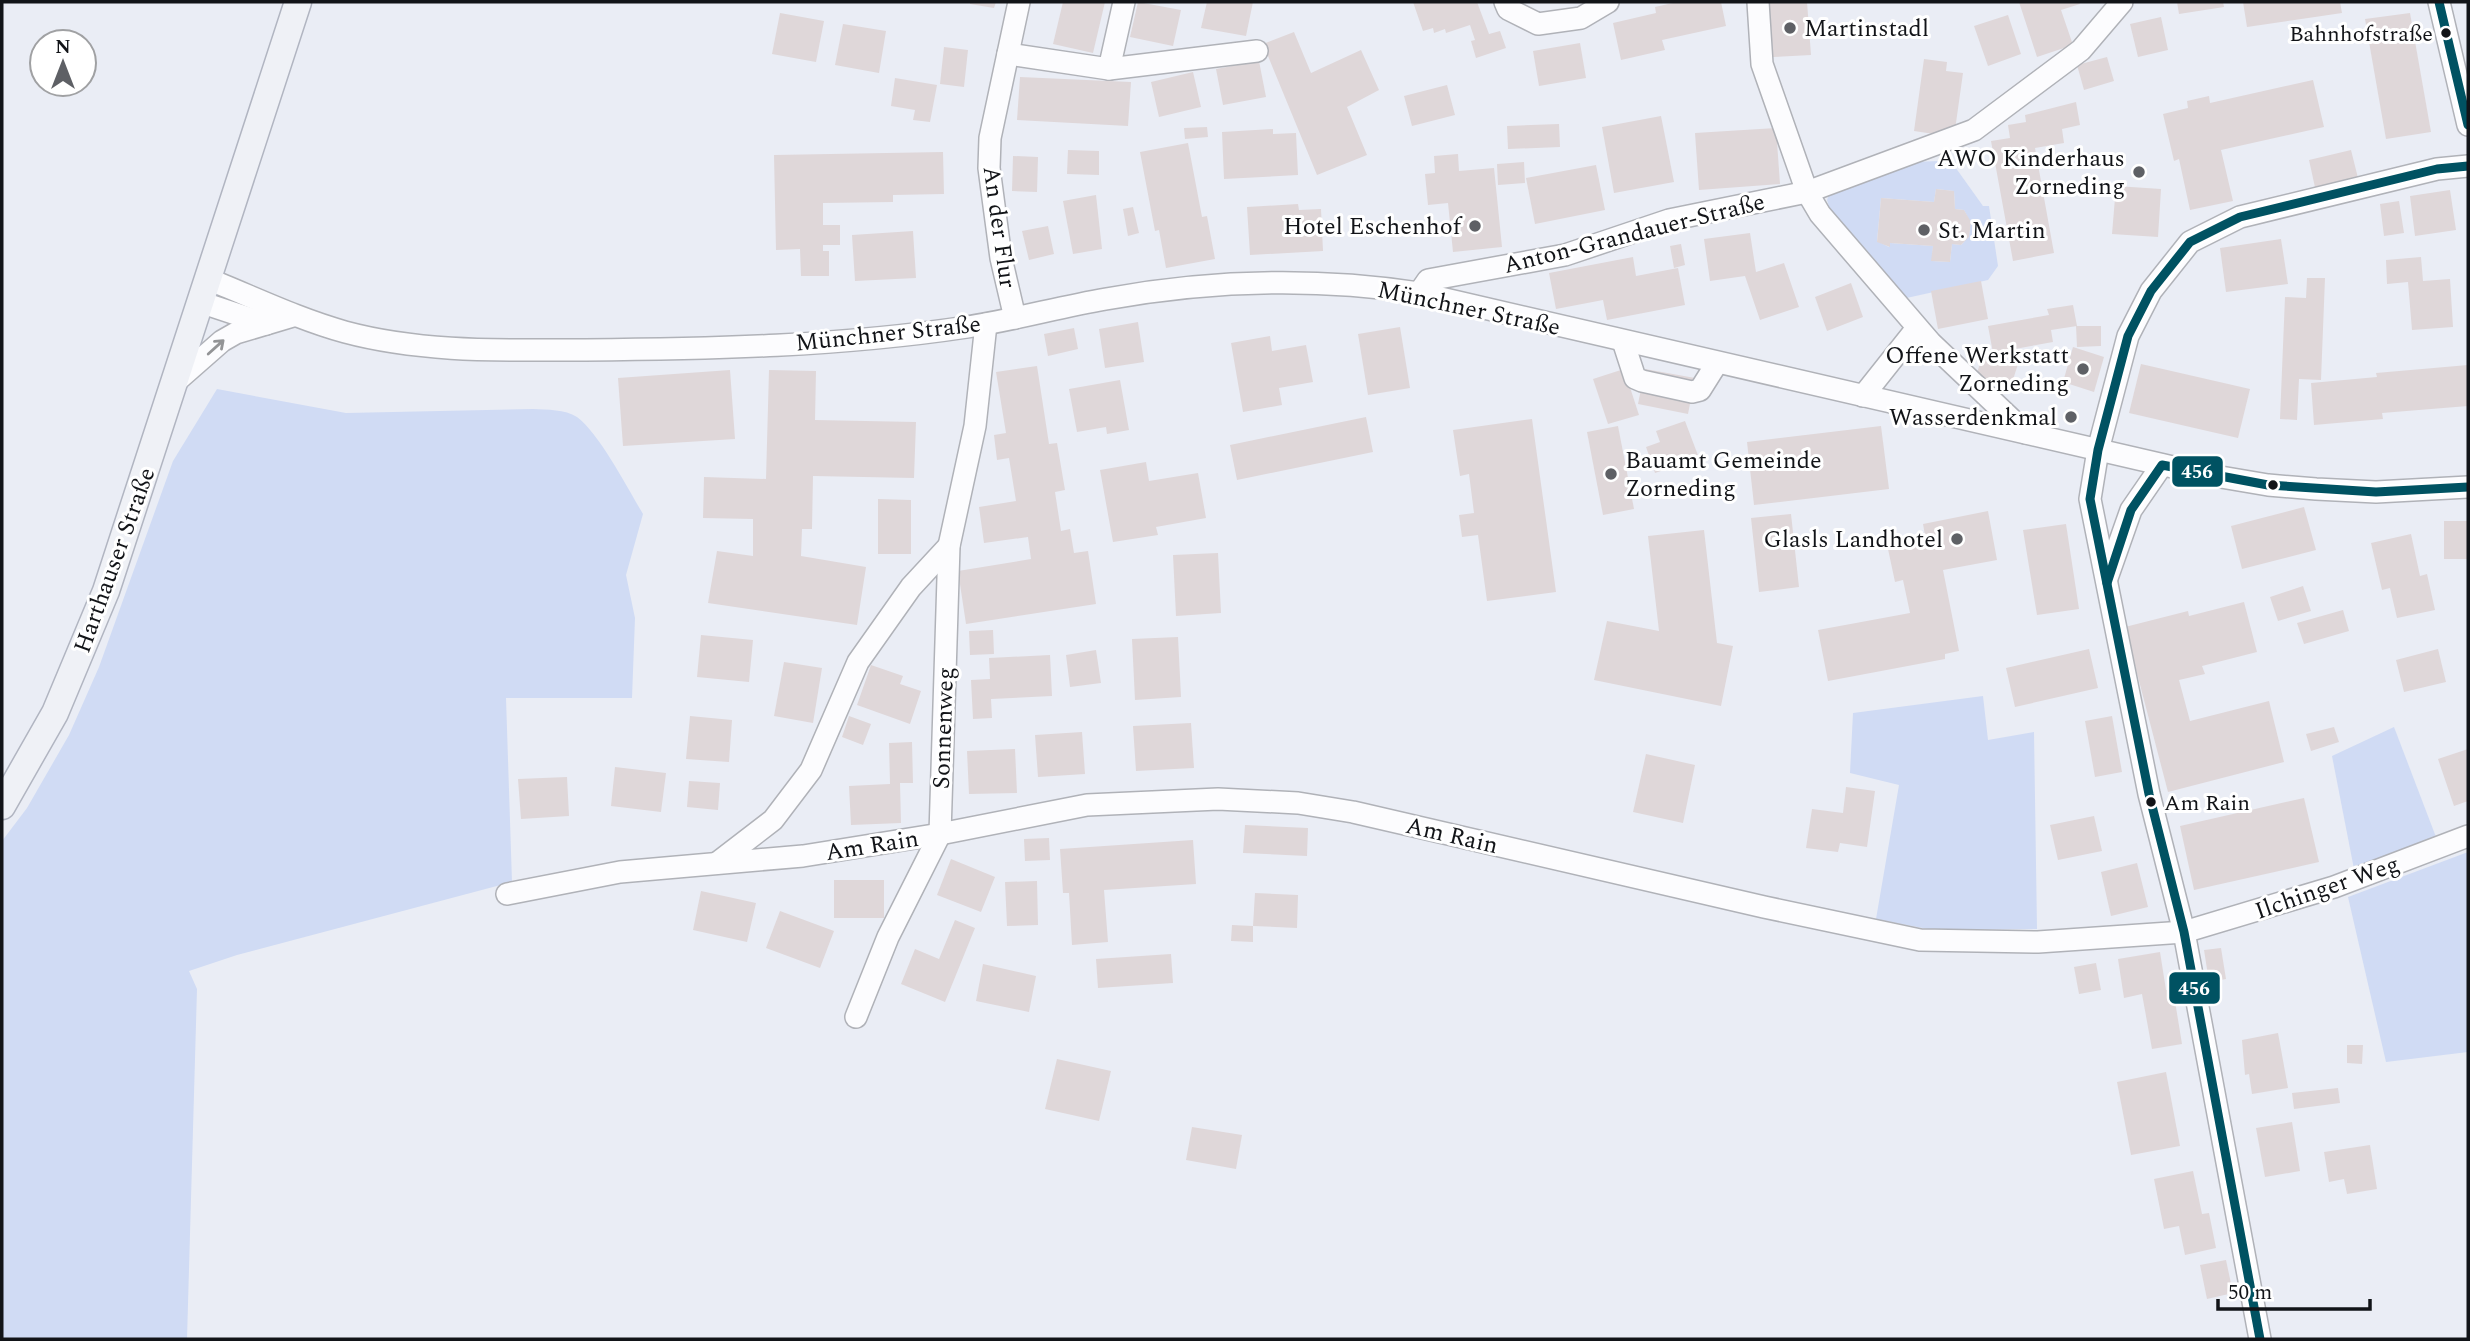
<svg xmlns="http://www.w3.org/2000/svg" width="2470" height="1341" viewBox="0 0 2470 1341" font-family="Spectral,serif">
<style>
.green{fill:#d0dbf4;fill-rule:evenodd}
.building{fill:#dfd7d9}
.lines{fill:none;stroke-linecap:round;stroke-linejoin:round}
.minor-casing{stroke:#b0b2b8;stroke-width:24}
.major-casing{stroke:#b1b5c1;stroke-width:29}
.minor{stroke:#fcfcfe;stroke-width:21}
.major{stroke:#eff1f6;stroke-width:26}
.bus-1-casing{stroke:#fff;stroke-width:14}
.bus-1{stroke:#005262;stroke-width:9}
.oneway{stroke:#939496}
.poi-dot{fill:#5e6065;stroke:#fff;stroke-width:2.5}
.bus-dot{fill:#121418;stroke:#fff;stroke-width:2.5}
.labels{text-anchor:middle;stroke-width:6;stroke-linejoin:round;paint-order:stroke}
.bus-label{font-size:22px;fill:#121418;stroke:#fff;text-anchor:end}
.poi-label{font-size:24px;fill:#121418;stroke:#fff;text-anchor:end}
.street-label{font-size:24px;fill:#121418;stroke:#fff}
.line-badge{stroke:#fff;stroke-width:2.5}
.badge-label{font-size:19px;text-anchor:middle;font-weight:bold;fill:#fff}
</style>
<rect width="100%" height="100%" fill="#eaedf5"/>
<g class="green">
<path d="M1939,161L1953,164L1983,206H1989L1998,266L1988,280L1902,299L1831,213L1827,200L1830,191L1912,162ZM1936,189L1954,191L1955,209L1964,210C1972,224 1973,233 1961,245L1952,244L1950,262L1932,261L1933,246L1890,243L1889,247L1877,241L1881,198L1934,202Z"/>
<path d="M217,389L346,413L533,409C547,410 565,409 577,417C599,433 628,489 643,514L626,575L635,618L632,698H506L512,882L237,955L189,971L197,989L187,1339H2V841L27,808L69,735L99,667L173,461Z"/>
<path d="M1983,696L1988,740L2034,732L2037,929L1933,930L1876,919L1899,785L1850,773L1853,713Z"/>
<path d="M2394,727L2436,837L2354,869L2332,756Z"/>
<path d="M2468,852V1052L2386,1062L2348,897Z"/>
</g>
<g class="building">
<path d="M970,2H996L994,8L970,4Z"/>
<path d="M1063,2H1105L1093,53L1053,44Z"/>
<path d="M1138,2L1181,10L1173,46L1130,37Z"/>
<path d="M1207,2H1253L1246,36L1201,28Z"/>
<path d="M1413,2H1477L1489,34L1500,31L1506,48L1476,58L1471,41L1475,40L1470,25L1446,33L1445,29L1434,33L1433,28L1423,31Z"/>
<path d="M1677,2H1721L1726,26L1662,40L1665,50L1621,60L1613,23L1656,13L1655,7Z"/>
<path d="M1769,2H1807L1811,55L1773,57Z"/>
<path d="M2019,2H2079L2080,4L2061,10L2073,45L2037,57Z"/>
<path d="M2177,2H2223L2224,7L2179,14Z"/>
<path d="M2243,2H2340L2342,13L2247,27Z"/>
<path d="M780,13L824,21L816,62L772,54Z"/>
<path d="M2410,13L2431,132L2386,139L2365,19Z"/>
<path d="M2008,15L2021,54L1988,66L1974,26Z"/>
<path d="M2161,17L2168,50L2138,57L2130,24Z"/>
<path d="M843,24L886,31L879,73L835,65Z"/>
<path d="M1294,32L1311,73L1361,50L1379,90L1347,107L1367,155L1317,175L1263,44Z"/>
<path d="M1580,43L1586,78L1539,86L1533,51Z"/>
<path d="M944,47L968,50L964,87L940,84Z"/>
<path d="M2107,57L2114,81L2084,90L2077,65Z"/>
<path d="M1924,59L1947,62L1946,71L1963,73L1954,137L1914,131Z"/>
<path d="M1259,61L1266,97L1223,105L1216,69Z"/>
<path d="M1193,72L1201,107L1159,117L1151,82Z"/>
<path d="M1020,77L1131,82L1128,126L1017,120Z"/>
<path d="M895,78L937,85L930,122L913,120L915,110L891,106Z"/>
<path d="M2313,80L2324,127L2221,150L2233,201L2190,210L2179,159L2174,161L2163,114L2188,108L2187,101L2209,96L2210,103Z"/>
<path d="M1447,85L1455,115L1412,126L1404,96Z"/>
<path d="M2076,102L2080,125L2062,129L2064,143L2035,148L2054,253L2013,261L1991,141L2010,138L2008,125L2026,122L2025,115Z"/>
<path d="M1661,116L1674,182L1614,193L1602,127Z"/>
<path d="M1559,124L1560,147L1508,149L1507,126Z"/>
<path d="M1207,127L1208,137L1185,139L1184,128Z"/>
<path d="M1776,128L1780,184L1699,190L1695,133Z"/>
<path d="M1273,129V134L1296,133L1298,175L1224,179L1222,132Z"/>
<path d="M1188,143L1202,217L1207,216L1215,259L1166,268L1159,230L1155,231L1140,152Z"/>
<path d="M1068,150L1099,151V175L1067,174Z"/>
<path d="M2351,150L2359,182L2316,192L2309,160Z"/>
<path d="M943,152L944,194L893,195V202L823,203V225H840V245H823V251H829V276H801L800,249L776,250L774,155Z"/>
<path d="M1458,154L1459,171L1494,168L1502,247L1453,252L1448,203L1428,205L1425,174L1435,173L1434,156Z"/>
<path d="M1013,156L1038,157L1037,192L1012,191Z"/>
<path d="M1524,162L1525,183L1498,185L1497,164Z"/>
<path d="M1596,165L1605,210L1535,224L1526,178Z"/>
<path d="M2116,186L2161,189L2158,237L2112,234Z"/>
<path d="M1936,189L1954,191L1955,209L1964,210L1971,222L1969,237L1961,245L1952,244L1950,262L1931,261L1933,246L1890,243V247L1877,242L1881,198L1934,202Z"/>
<path d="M2450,190L2456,230L2415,236L2410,196Z"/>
<path d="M1096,195L1102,249L1073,254L1063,201Z"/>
<path d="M2399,201L2404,233L2384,236L2380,204Z"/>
<path d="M1298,204L1299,210L1321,209L1323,251L1250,255L1247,207Z"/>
<path d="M1133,207L1139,233L1128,236L1123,209Z"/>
<path d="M1048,226L1054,254L1029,260L1022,231Z"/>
<path d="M913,231L916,278L855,281L852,235Z"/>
<path d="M1750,233L1756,272L1784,263L1799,307L1760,320L1745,276L1710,281L1704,239Z"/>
<path d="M2281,239L2288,284L2226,292L2220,248Z"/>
<path d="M1681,244L1685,265L1674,268L1670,246Z"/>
<path d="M1633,257L1636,276L1678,268L1685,305L1607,320L1603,300L1556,309L1549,273Z"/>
<path d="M2421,257L2423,281L2450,279L2453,327L2412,330L2408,282L2387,284L2386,260Z"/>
<path d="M2307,278H2325L2321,380L2299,379L2297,420L2280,419L2285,297L2306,298Z"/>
<path d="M1981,281L1988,319L1938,329L1931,291Z"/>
<path d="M1851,283L1863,317L1827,331L1815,297Z"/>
<path d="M2073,305L2077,326L2051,330L2053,342L1993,353L1988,326L2049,315L2047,309Z"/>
<path d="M1138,322L1144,362L1105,368L1099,329Z"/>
<path d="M2076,326H2101V346L2077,347Z"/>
<path d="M1400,327L1410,388L1368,395L1358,334Z"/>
<path d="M1074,328L1078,349L1048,356L1044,334Z"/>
<path d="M1270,336L1272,351L1306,345L1313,382L1279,388L1282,405L1243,412L1231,343Z"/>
<path d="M2073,347L2104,357L2094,392L2063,382Z"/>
<path d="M1983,354L2018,364L2011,386L1976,376Z"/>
<path d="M2141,364L2250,389L2238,438L2129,413Z"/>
<path d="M2468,365V406L2382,413L2383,419L2314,425L2311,383L2377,377L2376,373Z"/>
<path d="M1037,366L1049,444L1057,443L1065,490L1055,492L1061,531L1070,529L1074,553L1088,551L1096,604L966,624L958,571L1031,559L1028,537L984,543L979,507L1016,501L1009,458L997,460L994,435L1006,433L996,372Z"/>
<path d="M1624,369L1639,415L1608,424L1593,379Z"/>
<path d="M1645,369L1695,378L1688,414L1638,404Z"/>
<path d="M730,370L735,439L623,446L618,378Z"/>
<path d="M769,370L816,371L815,420L916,422L914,478L813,476L812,529H802L801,556L866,567L857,625L708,603L717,551L753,556V519L703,518L704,477L766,479Z"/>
<path d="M1120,380L1129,430L1107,434L1106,427L1077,432L1069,389Z"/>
<path d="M1366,417L1373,452L1237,480L1230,445Z"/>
<path d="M1532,419L1556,592L1487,601L1478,535L1462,537L1459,515L1474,513L1469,474L1460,476L1453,430Z"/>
<path d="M1685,421L1699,458L1655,473L1646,447L1660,442L1656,431Z"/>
<path d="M1618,426L1634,509L1603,515L1587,432Z"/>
<path d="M1881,426L1889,489L1754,505L1747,442Z"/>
<path d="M1146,462L1149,481L1198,473L1206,518L1156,527L1158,535L1113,542L1100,470Z"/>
<path d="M878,499L911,500V554H878Z"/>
<path d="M2304,507L2316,550L2242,569L2231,526Z"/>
<path d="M1988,511L1997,560L1943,570L1959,651L1945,654V659L1828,681L1818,630L1910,613L1903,580L1895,582L1888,549L1926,541L1923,524Z"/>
<path d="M1791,514L1799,587L1759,592L1751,518Z"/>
<rect x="2444" y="521" width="24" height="38"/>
<path d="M2066,524L2079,609L2037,615L2023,530Z"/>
<path d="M1704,530L1717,643L1733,646L1721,706L1594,680L1607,621L1659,631L1648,536Z"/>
<path d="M2411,534L2420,576L2427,574L2435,610L2397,618L2390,588L2382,590L2371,543Z"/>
<path d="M1218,553L1221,613L1176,616L1173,555Z"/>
<path d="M2303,586L2311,611L2278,621L2270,597Z"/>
<path d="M2244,602L2257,652L2202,666L2205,674L2179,680L2190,721L2269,701L2284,762L2168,792L2125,627L2188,611L2189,616Z"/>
<path d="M2343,610L2349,631L2304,644L2297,623Z"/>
<path d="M993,630L994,654L970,655L969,631Z"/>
<path d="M701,635L753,640L749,682L697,677Z"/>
<path d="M1178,637L1181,697L1135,700L1132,639Z"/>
<path d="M2089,649L2098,688L2015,707L2006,668Z"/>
<path d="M2438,649L2446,682L2404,692L2396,660Z"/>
<path d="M1096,650L1101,683L1070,687L1066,655Z"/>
<path d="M1050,655L1052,696L991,699L992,718L973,719L971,680L990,679L989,658Z"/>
<path d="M784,662L822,668L813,723L774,716Z"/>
<path d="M871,665L903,676L900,684L921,691L910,724L857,705Z"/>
<path d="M690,716L732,720L729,762L686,759Z"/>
<path d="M849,716L871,724L863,745L842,737Z"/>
<path d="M2112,716L2122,772L2095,777L2085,721Z"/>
<path d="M1191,723L1194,768L1136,771L1133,726Z"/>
<path d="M2334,727L2339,742L2311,751L2306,734Z"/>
<path d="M1082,732L1085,774L1038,777L1035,735Z"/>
<path d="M912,742L913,783H900L901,823L851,825L849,786L890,784L889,743Z"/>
<path d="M1015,749L1017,793L969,794L967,751Z"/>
<path d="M2468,749V801L2454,806L2438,759Z"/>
<path d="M1646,754L1695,765L1683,823L1633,812Z"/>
<path d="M615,767L666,773L661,812L611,806Z"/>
<path d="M567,777L569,816L521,819L518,779Z"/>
<path d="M689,781L720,783L718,810L687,807Z"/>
<path d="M1846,787L1875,791L1867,847L1840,843L1838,852L1806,848L1812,809L1843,813Z"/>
<path d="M2304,798L2319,862L2194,890L2180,826Z"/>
<path d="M2094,816L2102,851L2058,860L2050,825Z"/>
<path d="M1245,825L1308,828L1307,856L1243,853Z"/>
<path d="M1049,838L1050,860L1025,861L1024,839Z"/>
<path d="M1193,840L1196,884L1104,890L1108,942L1072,945L1069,893H1063L1060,849Z"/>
<path d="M951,859L995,877L981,912L937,895Z"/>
<path d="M2137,863L2148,907L2111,916L2101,872Z"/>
<rect x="834" y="880" width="50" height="38"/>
<path d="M1037,881L1038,925L1007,926L1005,882Z"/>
<path d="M701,891L756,903L747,942L693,930Z"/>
<path d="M1255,893L1298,895L1297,928L1253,926Z"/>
<path d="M780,911L834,931L820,968L766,948Z"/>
<path d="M955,920L975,928L945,1002L901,984L915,949L939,959Z"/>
<path d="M1232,925L1253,926V942L1231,941Z"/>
<path d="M2221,948L2226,979L2209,982L2204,950Z"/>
<path d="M2160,952L2166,990L2173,989L2182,1044L2152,1049L2142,994L2124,998L2118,959Z"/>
<path d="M1171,954L1173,983L1098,988L1096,959Z"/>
<path d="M2096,963L2101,990L2079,994L2074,967Z"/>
<path d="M983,964L1036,976L1029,1012L976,1001Z"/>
<path d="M2278,1033L2288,1088L2252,1094L2249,1074L2245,1075L2242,1040Z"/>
<path d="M2347,1045H2363L2362,1064L2347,1063Z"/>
<path d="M1057,1059L1111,1071L1099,1121L1045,1109Z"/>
<path d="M2166,1072L2180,1146L2131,1155L2117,1082Z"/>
<path d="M2338,1088L2340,1103L2294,1109L2292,1093Z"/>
<path d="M2292,1122L2300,1171L2265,1177L2256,1128Z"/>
<path d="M1192,1127L1242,1135L1236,1169L1186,1160Z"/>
<path d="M2370,1145L2377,1189L2347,1194L2344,1179L2329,1182L2324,1152Z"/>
<path d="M2193,1171L2202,1214L2209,1213L2216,1248L2185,1255L2179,1226L2164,1229L2154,1179Z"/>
<path d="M2226,1260L2233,1293L2207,1299L2200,1265Z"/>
</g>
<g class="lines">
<defs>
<g id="minor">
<path d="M1505,2L1508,9L1538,24L1581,18L1608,2"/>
<path d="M1758,2L1762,64L1807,192L1820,214L1931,343L2026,433"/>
<path d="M2439,2L2468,125"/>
<path d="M1008,54L1109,69L1257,51"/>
<path d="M1109,69L1124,2"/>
<path d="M208,279C253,297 298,319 345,332C423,353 506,350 585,350C712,349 841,346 967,327C1014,320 1059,307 1106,299C1211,280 1314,277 1419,293L2203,474L2268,485L2316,489L2376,492L2468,487"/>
<path d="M1419,293L1428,280L1565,255L1669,220L1807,192L1974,130L2081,50L2122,2"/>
<path d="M200,302L266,324"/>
<path d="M1015,318L1001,258L989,168L990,138L1019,2"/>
<path d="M1623,341L1635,378L1642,381L1692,392L1700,390L1717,363"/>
<path d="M173,384L222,341L236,333L293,316"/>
<path d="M1863,396L1917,328"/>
<path d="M2107,578L2131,510L2162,465"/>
<path d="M717,863L773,820L811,770L858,662L911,587L949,546"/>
<path d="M507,894L620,872L803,856L940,834L1087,805L1218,799L1298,803L1353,812L1764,907L1920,940L2038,942L2184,932L2334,887L2468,836"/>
<path d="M856,1017L888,937L940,834L949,546L975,426L986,324"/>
<path d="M2260,1339L2184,932L2149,794L2090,499L2098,450L2128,336L2151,291L2190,242L2240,217L2437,169L2468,166"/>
</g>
<path id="major" d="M2,806L55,713L106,591L298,2"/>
</defs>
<use href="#minor" class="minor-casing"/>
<use href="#major" class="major-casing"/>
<use href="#minor" class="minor"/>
<use href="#major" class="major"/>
<defs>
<g id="bus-1">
<path d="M2439,2L2468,125"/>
<path d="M2107,583L2131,510L2162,465L2268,485L2376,492L2468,487"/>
<path d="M2260,1339L2184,932L2149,794L2090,499L2098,450L2128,336L2151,291L2190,242L2240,217L2437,169L2468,166"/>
</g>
</defs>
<use href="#bus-1" class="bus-1-casing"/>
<use href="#bus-1" class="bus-1"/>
</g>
<defs><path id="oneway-shaft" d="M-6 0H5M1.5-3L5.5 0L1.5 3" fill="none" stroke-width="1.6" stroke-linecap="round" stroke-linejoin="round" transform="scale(1.75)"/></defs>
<use class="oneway" href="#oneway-shaft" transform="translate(216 347) rotate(-42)"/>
<g class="poi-dot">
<circle cx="1790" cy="28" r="7"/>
<circle cx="2139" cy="172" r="7"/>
<circle cx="1475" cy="226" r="7"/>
<circle cx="1924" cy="230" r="7"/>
<circle cx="2083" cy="369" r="7"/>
<circle cx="2071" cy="417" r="7"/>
<circle cx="1611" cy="474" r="7"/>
<circle cx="1957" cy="539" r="7"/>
</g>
<g class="bus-dot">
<circle cx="2446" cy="33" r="6"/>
<circle cx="2273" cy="485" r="6"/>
<circle cx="2151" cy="802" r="6"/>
</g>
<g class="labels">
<g class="bus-label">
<text x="2433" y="41">Bahnhofstraße</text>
<text x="2164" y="810" text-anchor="start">Am Rain</text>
</g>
<g class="poi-label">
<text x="1804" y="36" text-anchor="start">Martinstadl</text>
<text x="2125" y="166">AWO Kinderhaus<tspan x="2125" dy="28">Zorneding</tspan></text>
<text x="1461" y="234">Hotel Eschenhof</text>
<text x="1938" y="238" text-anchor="start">St. Martin</text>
<text x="2069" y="363">Offene Werkstatt<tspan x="2069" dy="28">Zorneding</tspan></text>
<text x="2057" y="425">Wasserdenkmal</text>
<text x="1625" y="468" text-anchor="start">Bauamt Gemeinde<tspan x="1625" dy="28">Zorneding</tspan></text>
<text x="1943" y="547">Glasls Landhotel</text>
</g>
<g class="street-label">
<text transform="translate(1000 227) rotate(82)" y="8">An der Flur</text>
<text transform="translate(1634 233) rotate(-14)" y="8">Anton-Grandauer-Straße</text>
<text transform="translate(1469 308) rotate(12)" y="8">Münchner Straße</text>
<text transform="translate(888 333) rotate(-6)" y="8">Münchner Straße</text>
<text transform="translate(114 560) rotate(-70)" y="8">Harthauser Straße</text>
<text transform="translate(943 728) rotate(-88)" y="8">Sonnenweg</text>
<text transform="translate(1452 835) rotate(13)" y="8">Am Rain</text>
<text transform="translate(872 845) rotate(-9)" y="8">Am Rain</text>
<text transform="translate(2327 887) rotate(-19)" y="8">Ilchinger Weg</text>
</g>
</g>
<g class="line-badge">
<rect x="2171" y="455" width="53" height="33" rx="7" fill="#005262"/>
<rect x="2168" y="971" width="53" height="34" rx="7" fill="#005262"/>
</g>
<g class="badge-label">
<text x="2197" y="478">456</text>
<text x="2194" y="995">456</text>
</g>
<rect width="2470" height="1341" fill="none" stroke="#121418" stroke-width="7"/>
<g transform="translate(63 63)"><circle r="33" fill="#ffffff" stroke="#a0a1a3" stroke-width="2"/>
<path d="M0-5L12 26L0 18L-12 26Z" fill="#5e6065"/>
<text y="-10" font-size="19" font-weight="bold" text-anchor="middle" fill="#121418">N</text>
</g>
<path d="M2218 1299v10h152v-10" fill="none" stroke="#121418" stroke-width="3.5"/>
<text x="2228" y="1299" font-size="21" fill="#121418" stroke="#ffffff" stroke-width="5" paint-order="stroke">50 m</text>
</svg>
